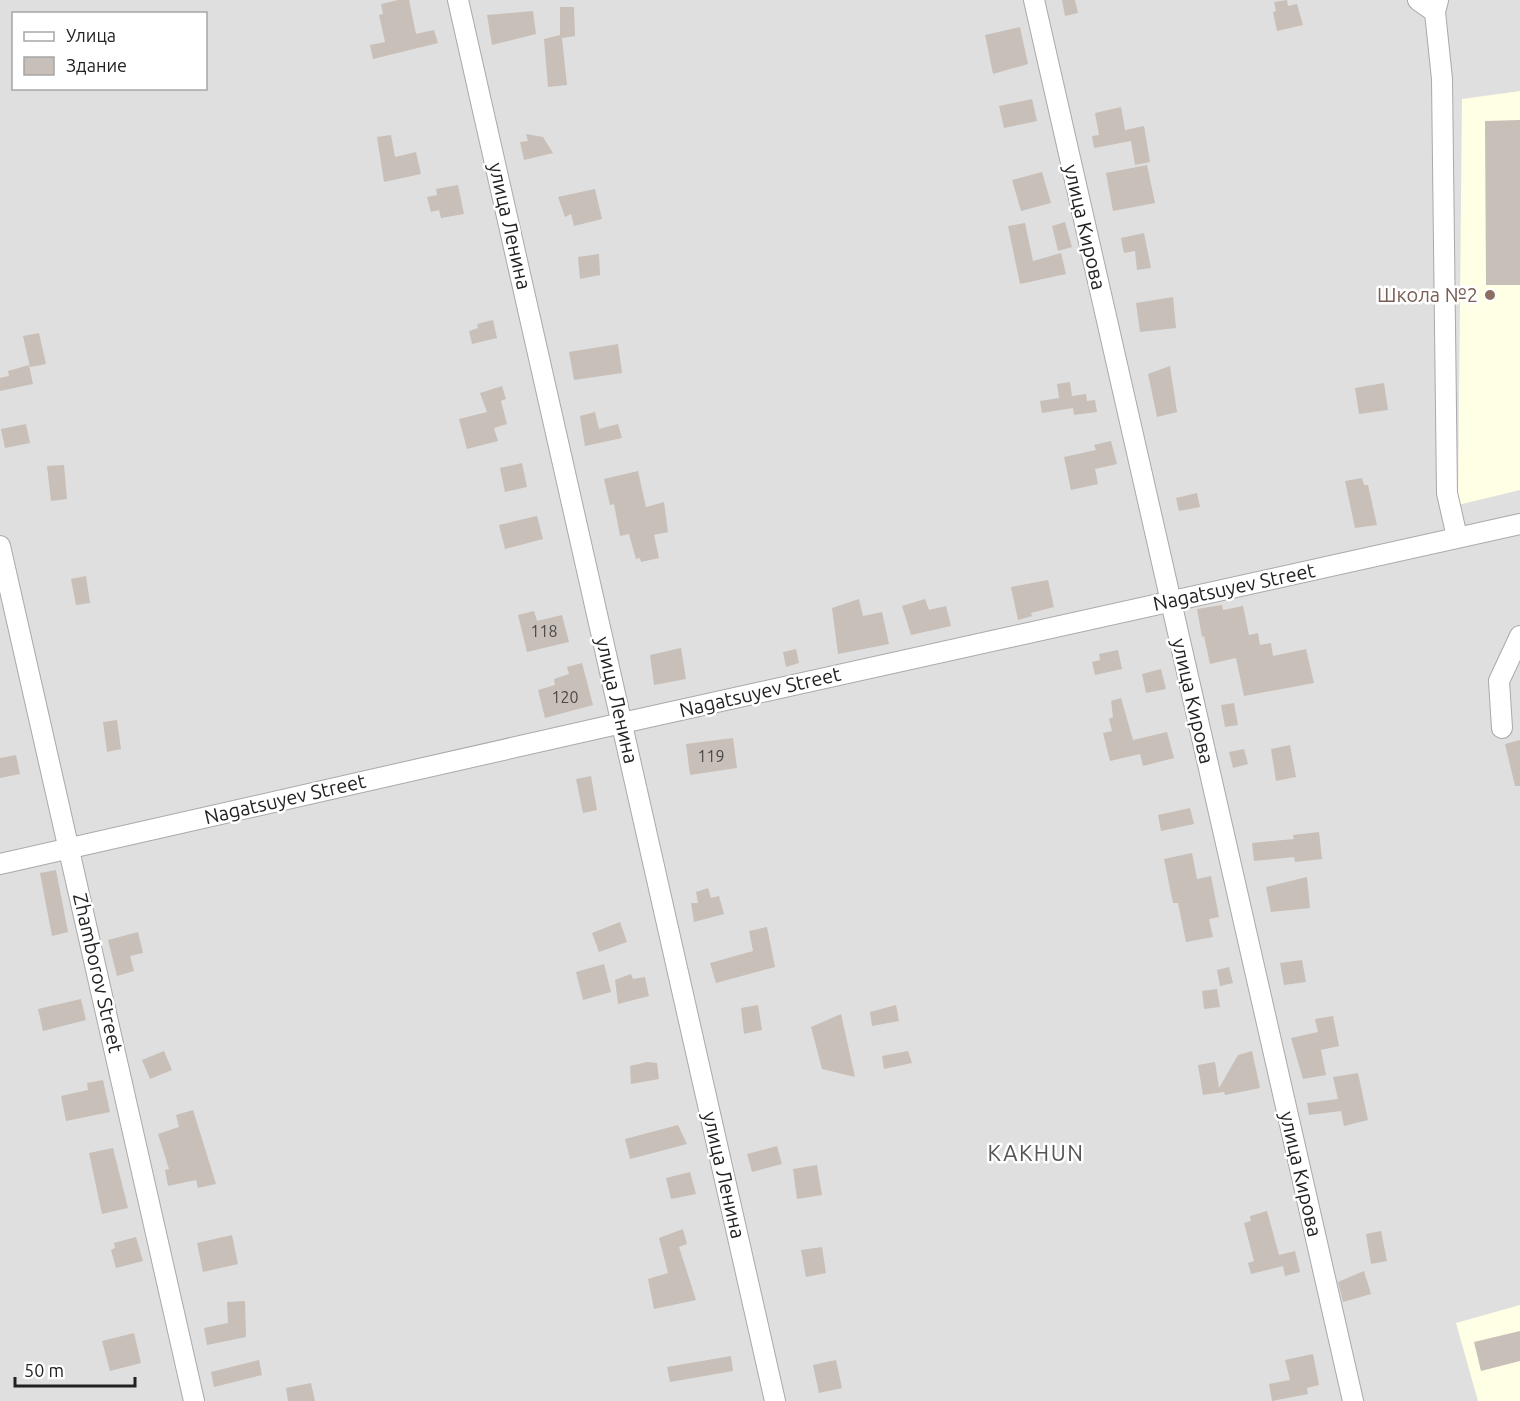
<svg xmlns="http://www.w3.org/2000/svg" width="1520" height="1401" viewBox="0 0 1520 1401" font-family="Ubuntu,sans-serif">
<style>
.residential{fill:#e0dfdf;fill-rule:evenodd}
.education{fill:#ffffe5}
.building{fill:#c7bfb8}
.lines{fill:none;stroke-linecap:round;stroke-linejoin:round}
.minor-casing{stroke:#a9a9a9;stroke-width:22}
.minor{stroke:#fff;stroke-width:20}
.education-dot{fill:#8d6e63;stroke:#fff;stroke-width:2}
.labels{text-anchor:middle;stroke-width:5;stroke-linejoin:round;paint-order:stroke}
.number-label{font-size:16px;fill:#4b4948}
.street-label{font-size:20px;fill:#222;stroke:#fff}
.education-label{font-size:20px;fill:#785e54;stroke:#fff;text-anchor:end}
.quarter-label{font-size:22px;letter-spacing:1.5px;fill:#555;stroke:#fff}
</style>
<rect width="100%" height="100%" fill="#f2efe9"/>
<path class="residential" d="M0,0H1520V1401H0ZM14,14H206V88H14Z"/>
<g class="education">
<path d="M1520,91V490L1458,505L1462,99Z"/>
<path d="M1520,1305V1401H1478L1456,1323Z"/>
</g>
<g class="building">
<path d="M398,0H409L416,34L434,30L438,43L373,59L370,45L385,42L379,15L383,14L381,4Z"/>
<path d="M1062,0H1075L1078,13L1065,16Z"/>
<path d="M1287,0L1288,6L1297,4L1303,25L1277,31L1273,12L1276,11L1274,2Z"/>
<path d="M560,7H574L575,36L562,38L567,85L548,87L544,39L560,35Z"/>
<path d="M533,11L536,34L492,45L487,15Z"/>
<path d="M1020,27L1028,64L993,74L985,35Z"/>
<path d="M1032,99L1037,121L1004,128L999,106Z"/>
<path d="M1121,107L1125,130L1144,126L1150,162L1135,165L1131,141L1094,148L1092,136L1099,135L1095,113Z"/>
<path d="M1520,120V285H1486L1485,121Z"/>
<path d="M526,134L543,137L553,153L524,160L520,142L528,141Z"/>
<path d="M391,135L395,157L416,152L421,174L384,182L377,137Z"/>
<path d="M1147,165L1155,203L1113,211L1106,173Z"/>
<path d="M1042,172L1051,203L1021,211L1012,180Z"/>
<path d="M458,185L464,214L441,218L439,210L431,212L427,197L437,195L436,189Z"/>
<path d="M595,189L602,219L574,226L571,214L565,217L558,197Z"/>
<path d="M1065,222L1072,247L1058,251L1052,226Z"/>
<path d="M1025,223L1033,261L1061,253L1066,274L1020,284L1008,226Z"/>
<path d="M1144,233L1151,268L1137,270L1135,251L1124,253L1121,238Z"/>
<path d="M599,254L600,275L580,279L578,257Z"/>
<path d="M1173,297L1176,328L1140,332L1136,303Z"/>
<path d="M493,320L497,338L472,344L469,331L478,328L477,324Z"/>
<path d="M39,333L46,364L30,367L23,336Z"/>
<path d="M618,344L622,373L574,380L569,352Z"/>
<path d="M29,365L33,384L0,391V378L9,376L8,371Z"/>
<path d="M1170,366L1177,412L1157,417L1148,374Z"/>
<path d="M1070,382L1072,396L1086,394L1087,401L1095,400L1097,412L1074,415L1073,408L1042,413L1040,401L1059,398L1057,384Z"/>
<path d="M1384,383L1388,410L1359,414L1355,388Z"/>
<path d="M502,386L506,399L501,401L507,424L494,428L498,441L467,449L459,419L487,412L480,393Z"/>
<path d="M595,412L599,429L618,424L622,438L585,446L580,416Z"/>
<path d="M26,424L30,443L5,448L1,429Z"/>
<path d="M1111,441L1117,464L1095,469L1098,484L1071,490L1064,457L1096,450L1094,445Z"/>
<path d="M522,463L527,487L505,492L500,468Z"/>
<path d="M64,465L67,499L51,501L47,466Z"/>
<path d="M638,471L646,507L664,502L668,532L654,535L659,558L641,562L640,558L636,559L629,534L620,536L614,504L610,505L604,479Z"/>
<path d="M1362,478L1364,485H1368L1377,525L1355,528L1345,481Z"/>
<path d="M1197,493L1200,507L1179,511L1176,498Z"/>
<path d="M537,516L543,539L505,549L499,525Z"/>
<path d="M86,576L90,603L76,605L71,579Z"/>
<path d="M1048,580L1054,607L1031,613L1032,616L1018,620L1011,587Z"/>
<path d="M859,599L863,616L882,612L889,644L838,654L832,608Z"/>
<path d="M925,599L929,610L946,606L951,626L911,635L902,606Z"/>
<path d="M1222,605L1223,610L1243,606L1249,635L1258,633L1260,645L1271,643L1273,656L1306,649L1314,683L1244,696L1236,658L1210,664L1204,636L1202,637L1197,609Z"/>
<path d="M534,611L537,621L562,615L569,642L527,652L518,615Z"/>
<path d="M681,648L686,679L654,685L650,655Z"/>
<path d="M796,649L799,663L786,667L783,652Z"/>
<path d="M1118,650L1122,669L1095,675L1092,662L1100,660L1099,654Z"/>
<path d="M582,663L593,705L545,718L538,690L555,685L554,679L569,674L567,667Z"/>
<path d="M1161,669L1166,689L1146,693L1142,674Z"/>
<path d="M1121,698L1133,740L1167,732L1174,758L1143,766L1140,754L1110,761L1103,733L1112,731L1109,719L1113,717L1111,701Z"/>
<path d="M1234,703L1238,725L1225,727L1221,705Z"/>
<path d="M117,720L121,749L107,752L103,722Z"/>
<path d="M733,738L737,768L690,775L686,744Z"/>
<path d="M1520,740V786H1515L1505,744Z"/>
<path d="M1290,745L1296,777L1276,781L1271,749Z"/>
<path d="M1244,749L1248,764L1233,768L1229,752Z"/>
<path d="M16,755L20,774L0,778V758Z"/>
<path d="M591,776L597,810L583,813L576,779Z"/>
<path d="M1190,808L1194,824L1161,831L1158,815Z"/>
<path d="M1319,832L1322,859L1295,862L1294,857L1254,861L1252,843L1294,839L1293,835Z"/>
<path d="M1192,853L1197,879L1211,876L1219,917L1209,919L1213,937L1186,942L1178,903H1173L1164,859Z"/>
<path d="M56,870L68,932L52,936L40,873Z"/>
<path d="M1307,877L1310,908L1271,912L1266,887Z"/>
<path d="M708,888L711,898L719,896L724,914L694,922L691,903H698L696,892Z"/>
<path d="M620,922L627,942L599,952L592,933Z"/>
<path d="M767,927L775,967L716,983L710,963L753,951L749,931Z"/>
<path d="M138,932L143,953L130,956L134,971L117,976L108,940Z"/>
<path d="M1302,960L1306,982L1284,985L1280,963Z"/>
<path d="M604,964L611,992L583,1000L576,972Z"/>
<path d="M1229,967L1233,983L1220,986L1217,970Z"/>
<path d="M631,974L633,979L645,977L649,996L618,1004L615,980Z"/>
<path d="M1217,989L1220,1007L1204,1009L1202,991Z"/>
<path d="M81,999L86,1020L43,1031L38,1009Z"/>
<path d="M758,1005L762,1030L744,1034L741,1008Z"/>
<path d="M896,1005L899,1021L872,1026L870,1012Z"/>
<path d="M841,1014L855,1077L822,1069L811,1027Z"/>
<path d="M1333,1016L1339,1046L1321,1050L1326,1075L1303,1079L1291,1038L1318,1032L1315,1019Z"/>
<path d="M164,1051L172,1070L150,1079L142,1060Z"/>
<path d="M908,1051L912,1063L884,1069L882,1056Z"/>
<path d="M1252,1051L1260,1088L1225,1095L1224,1092L1203,1095L1198,1065L1215,1062L1219,1088L1238,1055Z"/>
<path d="M647,1062L657,1063L659,1079L631,1084L630,1066Z"/>
<path d="M1358,1073L1368,1120L1344,1126L1341,1111L1309,1115L1307,1103L1338,1099L1333,1077Z"/>
<path d="M103,1080L110,1112L66,1121L61,1096L88,1090L87,1083Z"/>
<path d="M193,1110L216,1184L198,1188L196,1180L168,1186L165,1170L169,1169L158,1134L179,1127L176,1115Z"/>
<path d="M678,1125L687,1144L630,1159L625,1139Z"/>
<path d="M777,1146L782,1164L752,1172L747,1154Z"/>
<path d="M113,1148L128,1208L102,1214L89,1153Z"/>
<path d="M817,1165L822,1195L797,1199L793,1169Z"/>
<path d="M690,1172L696,1194L671,1199L666,1178Z"/>
<path d="M1267,1211L1279,1255L1295,1251L1300,1272L1285,1276L1283,1266L1251,1274L1248,1263L1254,1261L1244,1223L1251,1221L1250,1216Z"/>
<path d="M683,1229L687,1244L679,1247L696,1300L654,1309L648,1279L668,1273L659,1238Z"/>
<path d="M1381,1231L1387,1261L1371,1264L1366,1234Z"/>
<path d="M232,1235L238,1264L203,1272L197,1243Z"/>
<path d="M136,1237L143,1261L116,1268L111,1250L115,1248L114,1243Z"/>
<path d="M822,1247L826,1273L806,1277L801,1250Z"/>
<path d="M1364,1271L1371,1294L1343,1302L1338,1282Z"/>
<path d="M245,1301L246,1337L207,1345L204,1328L228,1323L227,1302Z"/>
<path d="M1520,1331V1361L1481,1371L1474,1342Z"/>
<path d="M134,1333L141,1363L110,1371L102,1341Z"/>
<path d="M1313,1354L1319,1385L1307,1388L1308,1394L1272,1401L1269,1384L1290,1380L1285,1360Z"/>
<path d="M731,1356L733,1371L670,1382L667,1367Z"/>
<path d="M259,1360L262,1375L214,1387L211,1372Z"/>
<path d="M836,1360L842,1388L819,1393L813,1365Z"/>
<path d="M311,1383L315,1401H288L286,1388Z"/>
</g>
<g class="lines">
<defs>
<g id="minor">
<path d="M458,0L775,1401"/>
<path d="M1034,0L1353,1401"/>
<path d="M1418,0L1435,12"/>
<path d="M1438,0L1435,12L1442,79L1447,493L1457,537"/>
<path d="M0,546L194,1401"/>
<path d="M1502,728L1499,681L1520,636"/>
<path d="M0,864L622,723L1520,524"/>
</g>
</defs>
<use href="#minor" class="minor-casing"/>
<use href="#minor" class="minor"/>
</g>
<circle class="education-dot" cx="1490" cy="295" r="6"/>
<g class="labels">
<g class="number-label">
<text x="544" y="637">118</text>
<text x="565" y="703">120</text>
<text x="711" y="762">119</text>
</g>
<g class="street-label">
<text transform="translate(510 226) rotate(77)" y="7">улица Ленина</text>
<text transform="translate(1085 227) rotate(77)" y="7">улица Кирова</text>
<text transform="translate(1234 587) rotate(-12)" y="7">Nagatsuyev Street</text>
<text transform="translate(760 692) rotate(-13)" y="7">Nagatsuyev Street</text>
<text transform="translate(617 700) rotate(77)" y="7">улица Ленина</text>
<text transform="translate(1193 701) rotate(77)" y="7">улица Кирова</text>
<text transform="translate(285 799) rotate(-13)" y="7">Nagatsuyev Street</text>
<text transform="translate(98 973) rotate(77)" y="7">Zhamborov Street</text>
<text transform="translate(1301 1174) rotate(77)" y="7">улица Кирова</text>
<text transform="translate(724 1175) rotate(77)" y="7">улица Ленина</text>
</g>
<g class="education-label">
<text x="1478" y="302">Школа №2</text>
</g>
<g class="quarter-label">
<text x="1036" y="1161">KAKHUN</text>
</g>
</g>
<rect x="12" y="12" width="195" height="78" fill="#ffffff" stroke="#a7a7a7" stroke-width="1.5"/>
<rect x="24" y="32" width="30" height="9" fill="#ffffff" stroke="#a7a7a7" stroke-width="1.5"/>
<text x="66" y="42" font-size="18" fill="#222222">Улица</text>
<rect x="24" y="57" width="30" height="18" fill="#c7bfb8" stroke="#a7a7a7" stroke-width="1.5"/>
<text x="66" y="72" font-size="18" fill="#222222">Здание</text>
<path d="M15 1377v9h120v-9" fill="none" stroke="#222222" stroke-width="3"/>
<text x="24" y="1377" font-size="18" fill="#222222" stroke="#ffffff" stroke-width="4.5" paint-order="stroke">50 m</text>
</svg>
